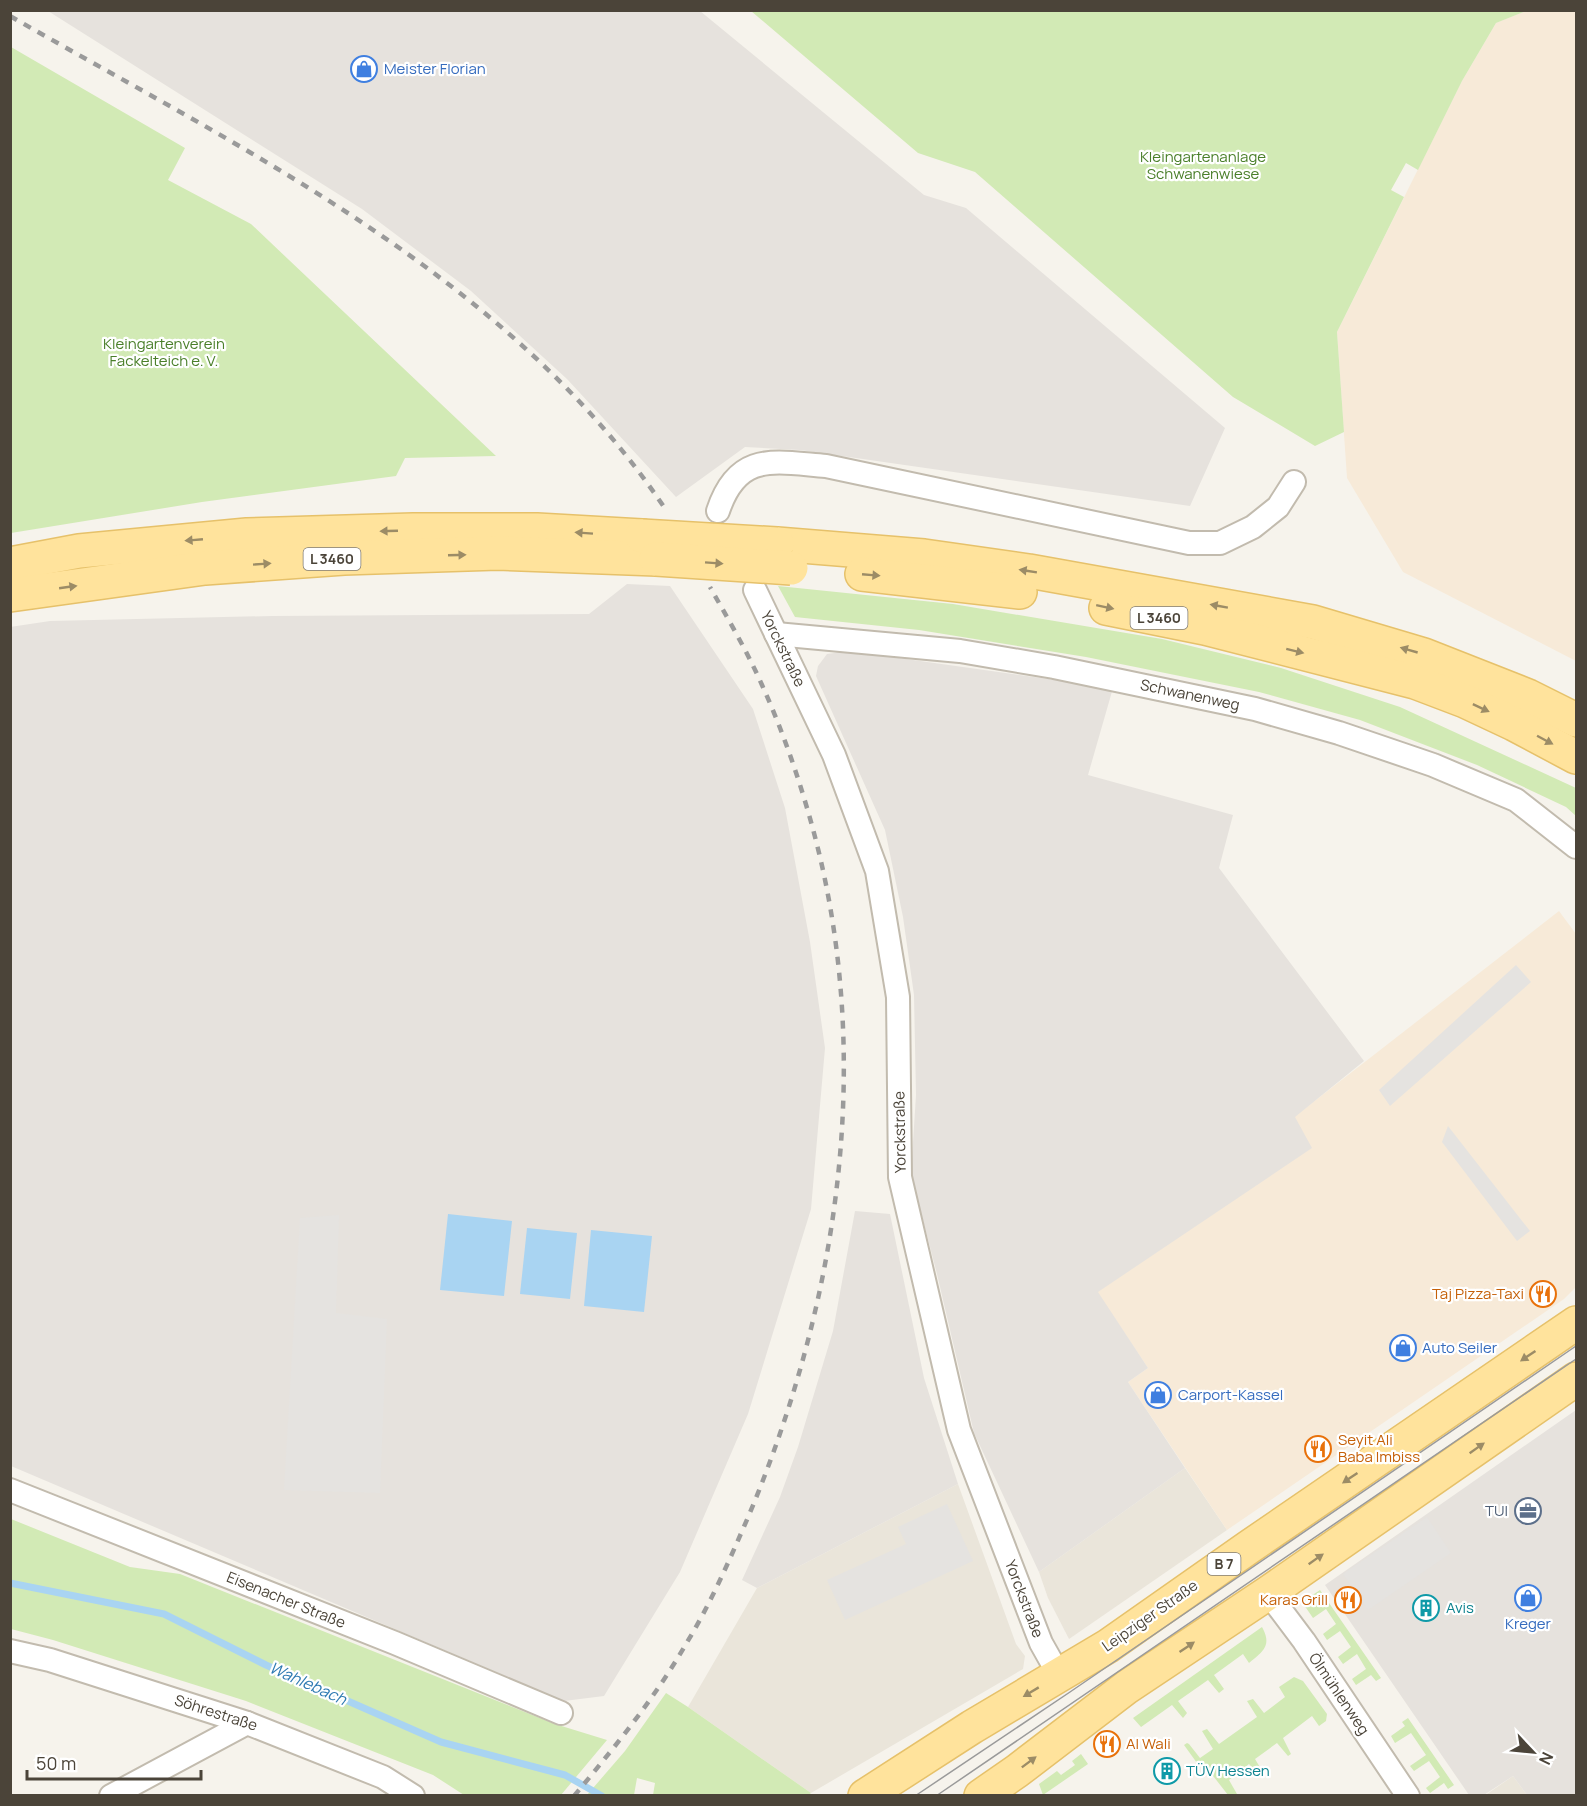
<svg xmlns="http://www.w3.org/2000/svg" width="1587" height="1806" viewBox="0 0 1587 1806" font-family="Manrope,sans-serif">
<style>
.residential{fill:#eae5da}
.commercial{fill:#f7ead8}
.industrial{fill:#e6e2dd}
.green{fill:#d2eab5}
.parking{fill:#e5e3e0}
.water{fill:#a9d4f2}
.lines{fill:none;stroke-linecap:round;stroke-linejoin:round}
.stream{stroke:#a9d4f2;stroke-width:7}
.street-casing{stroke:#c2bbae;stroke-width:26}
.primary-casing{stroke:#e6c16a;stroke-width:36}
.street{stroke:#fff;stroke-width:22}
.primary{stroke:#ffe39c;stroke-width:33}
.tram{stroke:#9a9a9a;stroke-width:1.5}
.rail{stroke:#9a9a9a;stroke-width:4.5;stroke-dasharray:8 8;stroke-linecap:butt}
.primary-bridge-casing{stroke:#e6c16a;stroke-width:36;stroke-linecap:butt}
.primary-bridge{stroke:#ffe39c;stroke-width:33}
.oneway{fill:#9c8c66}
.labels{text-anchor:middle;stroke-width:4.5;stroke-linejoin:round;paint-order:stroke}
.shield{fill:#fff;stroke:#817c74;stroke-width:1.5}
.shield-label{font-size:14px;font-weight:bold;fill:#4b4439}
.shop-label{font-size:15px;fill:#366cbe;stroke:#fff;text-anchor:start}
.park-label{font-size:15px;fill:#4a7f2a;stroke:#fff}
.street-label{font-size:15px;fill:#4b4439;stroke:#fff}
.food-label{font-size:15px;fill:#c56008;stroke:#fff;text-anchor:end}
.service-label{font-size:15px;fill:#4e5e75;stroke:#fff;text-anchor:end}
.culture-label{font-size:15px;fill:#0d838f;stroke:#fff;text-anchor:start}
.water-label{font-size:16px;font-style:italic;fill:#2e7ab2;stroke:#fff}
</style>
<rect width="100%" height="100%" fill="#f6f3ec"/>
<g class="residential">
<path d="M1185,1468L1227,1530L1069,1639L1048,1598L1039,1572Z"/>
<path d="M958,1484L1016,1644L1025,1656L1023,1669L811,1793L688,1707L757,1588Z"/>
<path d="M1513,1776L1527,1795L1484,1796Z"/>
</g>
<g class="commercial">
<path d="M1526,11H1576V661L1403,572L1347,478L1337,332L1462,81L1496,23Z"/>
<path d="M1559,911L1576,934V1287L1564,1299L1227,1530L1128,1382L1148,1368L1097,1292L1311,1148L1294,1117Z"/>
</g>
<g class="industrial">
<path d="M48,11H700L924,195L966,208L1225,428L1190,506L800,450L745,447L676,497L567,379L471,291L362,209Z"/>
<path d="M627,584L670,586L753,709L785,808L810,942L825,1048L811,1209L748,1414L680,1572L604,1696L564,1701L11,1466L10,627L50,621L272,616L589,614Z"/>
<path d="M849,651L1113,688L1088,775L1233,815L1219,868L1364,1061L1295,1117L1312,1148L1098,1292L1148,1368L1128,1382L1185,1468L1039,1572L974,1433L937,1274L911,1174L916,1095L914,995L903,917L885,830L816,676L818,666L827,654Z"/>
<path d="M855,1211L890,1214L924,1378L958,1484L757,1588L742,1580L780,1497L798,1447L833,1331Z"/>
<path d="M1576,1410V1795H1527L1513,1776L1484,1795H1469L1325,1585Z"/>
</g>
<g class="green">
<path d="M751,11H1526L1496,23L1462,81L1418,170L1406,163L1391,190L1404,197L1337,332L1344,432L1315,446L1233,397L975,172L918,153Z"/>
<path d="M11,47L185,148L168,180L251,224L496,456L405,458L396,476L202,502L11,533Z"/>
<path d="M778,586L953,604L1162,639L1281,668L1400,707L1576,788V816L1566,807L1477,765L1360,720L1259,692L1086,657L919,630L795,617Z"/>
<path d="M11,1519L130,1567L180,1574L555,1724L607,1740L561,1795H464L433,1775L246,1701L53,1640L11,1629Z"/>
<path d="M1320,1590L1381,1678L1376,1681L1371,1675L1356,1685L1352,1679L1366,1669L1357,1654L1343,1664L1338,1657L1351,1647L1340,1631L1327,1640L1323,1634L1336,1624L1326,1609L1313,1618L1302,1602Z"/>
<path d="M1262,1627C1272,1645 1264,1651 1249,1663L1243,1654L1214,1675L1224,1689L1219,1693L1208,1680L1178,1701L1187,1713L1183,1718L1172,1705L1141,1727L1133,1718Z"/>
<path d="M1294,1677L1303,1681L1327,1714L1326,1721L1319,1726L1312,1716L1283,1738L1291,1754L1288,1756L1277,1743L1255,1759L1264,1774L1259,1775L1249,1764L1229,1780L1237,1794L1228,1795L1203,1763H1197L1184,1745L1187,1743L1189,1744L1200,1758L1213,1749L1202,1731L1207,1729L1219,1744L1257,1717L1247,1701L1253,1699L1264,1713L1285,1697L1279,1687Z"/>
<path d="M666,1693L688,1707L811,1793L807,1796L653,1795L655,1783L637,1778L634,1795H587L625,1751Z"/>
<path d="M1408,1718L1454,1785L1448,1789L1444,1783L1430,1793L1426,1788L1440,1777L1429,1761L1414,1771L1410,1766L1426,1755L1411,1733L1395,1743L1391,1736L1405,1726L1402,1722Z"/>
<path d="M1081,1754L1088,1764L1043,1795L1039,1784L1057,1771L1061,1775L1075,1765L1072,1761Z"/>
</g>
<g class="parking">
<path d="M1516,965L1531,982L1390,1106L1379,1090Z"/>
<path d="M1448,1126L1530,1231L1517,1241L1442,1142Z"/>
<path d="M339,1215L336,1313L387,1319L380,1493L284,1490L300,1218Z"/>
<path d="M947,1504L973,1561L845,1620L827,1580L906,1544L898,1527Z"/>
<path d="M1427,1517L1451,1553L1368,1610L1343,1574Z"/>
</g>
<g class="water">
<path d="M448,1214L512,1221L504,1296L440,1290Z"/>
<path d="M527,1228L577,1233L570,1299L520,1294Z"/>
<path d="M591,1230L652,1236L644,1312L584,1306Z"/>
</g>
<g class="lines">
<path class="stream" d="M10,1583L164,1614L266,1665L441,1742L565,1775L602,1796"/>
<defs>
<g id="street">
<path d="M718,511C738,451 774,462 826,466L1189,543H1220L1253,527L1278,507L1294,482"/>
<path d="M755,590L834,755L877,871L898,997L900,1177L959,1430L1041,1643L1059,1675"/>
<path d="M776,634L960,651L1054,667L1255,709L1339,733L1433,765L1516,800L1576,847"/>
<path d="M10,1490L395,1643L561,1713"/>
<path d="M1268,1593L1304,1641L1408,1796"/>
<path d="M10,1651L50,1660L247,1723L383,1777L413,1796"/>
<path d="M111,1796L247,1723"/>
</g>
<g id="primary">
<path d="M777,544L924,556L1029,571L1313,622L1424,655L1528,696L1576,720"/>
<path d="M10,564L79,551L247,535L413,530H537L642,536"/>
<path d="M862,574L1020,592"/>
<path d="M10,595L205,568L344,558L498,553L656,559"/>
<path d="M1106,608L1205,628L1415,682L1465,701L1514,724L1576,757"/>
<path d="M865,1796L972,1727L1108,1646L1249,1547L1576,1323"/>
<path d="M981,1796L1017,1771L1127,1687L1268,1593L1576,1379"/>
</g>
</defs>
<use href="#street" class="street-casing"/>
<use href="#primary" class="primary-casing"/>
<use href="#street" class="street"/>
<use href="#primary" class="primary"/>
<g class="tram">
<path d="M915,1796L1070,1692L1576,1346"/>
<path d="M936,1796L1576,1359"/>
</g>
<g class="rail">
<path d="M10,16C245,151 508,276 664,507"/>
<path d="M574,1796C614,1748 655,1698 686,1644C711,1603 730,1559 749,1515C839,1300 874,1060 814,833C801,784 783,731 762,685C747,651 728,619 710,587"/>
</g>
<defs>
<g id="primary-bridge">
<path d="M642,536L777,544"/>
<path d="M656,559L791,568"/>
</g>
</defs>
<use href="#primary-bridge" class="primary-bridge-casing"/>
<use href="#primary-bridge" class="primary-bridge"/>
</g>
<defs><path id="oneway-solid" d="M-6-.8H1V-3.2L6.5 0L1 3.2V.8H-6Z" transform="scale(1.5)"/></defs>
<g class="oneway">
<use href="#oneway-solid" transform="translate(389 531) rotate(178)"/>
<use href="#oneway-solid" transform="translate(584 533) rotate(-176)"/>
<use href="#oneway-solid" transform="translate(194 540) rotate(175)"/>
<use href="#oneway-solid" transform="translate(457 555) rotate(-2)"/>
<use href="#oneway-solid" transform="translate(714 563) rotate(4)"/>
<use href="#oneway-solid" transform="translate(262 564) rotate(-4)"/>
<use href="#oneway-solid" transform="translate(1028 571) rotate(-171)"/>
<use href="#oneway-solid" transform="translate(871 575) rotate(5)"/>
<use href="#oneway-solid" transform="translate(68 587) rotate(-8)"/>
<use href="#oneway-solid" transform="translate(1219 606) rotate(-170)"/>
<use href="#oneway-solid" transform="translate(1105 607) rotate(12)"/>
<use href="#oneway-solid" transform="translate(1409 650) rotate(-164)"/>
<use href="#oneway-solid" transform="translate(1295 651) rotate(14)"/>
<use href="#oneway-solid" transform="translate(1481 708) rotate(25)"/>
<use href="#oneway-solid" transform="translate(1545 740) rotate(28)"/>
<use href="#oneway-solid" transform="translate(1528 1356) rotate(146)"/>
<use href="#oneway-solid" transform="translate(1477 1448) rotate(-35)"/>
<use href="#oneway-solid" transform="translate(1350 1478) rotate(146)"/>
<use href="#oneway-solid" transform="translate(1316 1559) rotate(-35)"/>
<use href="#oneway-solid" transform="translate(1187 1647) rotate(-34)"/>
<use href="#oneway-solid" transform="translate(1031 1692) rotate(149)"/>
<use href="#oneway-solid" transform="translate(1029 1762) rotate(-37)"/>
</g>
<defs>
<symbol id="shop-ring" viewBox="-11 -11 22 22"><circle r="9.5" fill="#fff" stroke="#3f7fe0" stroke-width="1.5"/><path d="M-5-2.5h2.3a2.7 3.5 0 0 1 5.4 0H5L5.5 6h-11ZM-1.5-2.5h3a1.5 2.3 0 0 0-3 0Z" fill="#3f7fe0"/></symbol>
<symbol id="restaurant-ring" viewBox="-11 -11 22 22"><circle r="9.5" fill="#fff" stroke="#e8710a" stroke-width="1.5"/><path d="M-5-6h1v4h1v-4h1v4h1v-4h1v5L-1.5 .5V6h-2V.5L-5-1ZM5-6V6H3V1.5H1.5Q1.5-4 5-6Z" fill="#e8710a"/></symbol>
<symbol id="office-ring" viewBox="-11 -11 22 22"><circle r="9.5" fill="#fff" stroke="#5c6f8a" stroke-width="1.5"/><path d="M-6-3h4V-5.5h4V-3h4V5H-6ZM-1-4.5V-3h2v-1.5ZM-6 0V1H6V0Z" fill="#5c6f8a"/></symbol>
<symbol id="building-ring" viewBox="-11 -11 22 22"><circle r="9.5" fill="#fff" stroke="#0f9aa8" stroke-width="1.5"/><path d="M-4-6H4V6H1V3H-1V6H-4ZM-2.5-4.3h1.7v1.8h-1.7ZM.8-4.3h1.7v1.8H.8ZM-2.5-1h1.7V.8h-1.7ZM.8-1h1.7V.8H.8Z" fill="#0f9aa8"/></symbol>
</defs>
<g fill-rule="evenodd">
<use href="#shop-ring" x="349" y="54" width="30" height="30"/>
<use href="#restaurant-ring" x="1528" y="1279" width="30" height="30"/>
<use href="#shop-ring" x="1388" y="1333" width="30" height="30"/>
<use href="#shop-ring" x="1143" y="1380" width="30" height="30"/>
<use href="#restaurant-ring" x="1303" y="1434" width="30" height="30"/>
<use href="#office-ring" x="1513" y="1496" width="30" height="30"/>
<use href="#shop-ring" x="1513" y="1583" width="30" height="30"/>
<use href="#restaurant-ring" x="1333" y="1585" width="30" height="30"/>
<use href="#building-ring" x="1411" y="1593" width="30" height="30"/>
<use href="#restaurant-ring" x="1092" y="1729" width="30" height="30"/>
<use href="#building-ring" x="1152" y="1756" width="30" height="30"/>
</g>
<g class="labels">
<g class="shield">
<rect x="303.5" y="548" width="57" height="22" rx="4.5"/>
<rect x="1130.5" y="607" width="57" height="22" rx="4.5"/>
<rect x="1207.5" y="1553" width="33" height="22" rx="4.5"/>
</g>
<g class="shield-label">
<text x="332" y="564">L 3460</text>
<text x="1159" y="623">L 3460</text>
<text x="1224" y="1569">B 7</text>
</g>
<g class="shop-label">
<text x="384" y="74">Meister Florian</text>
<text x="1422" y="1353">Auto Seiler</text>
<text x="1178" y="1400">Carport-Kassel</text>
<text x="1528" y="1629" text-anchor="middle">Kreger</text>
</g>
<g class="park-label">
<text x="1203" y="162">Kleingartenanlage<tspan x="1203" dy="17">Schwanenwiese</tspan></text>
<text x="164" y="349">Kleingartenverein<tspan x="164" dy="17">Fackelteich e. V.</tspan></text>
</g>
<g class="street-label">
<text transform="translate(783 649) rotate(64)" y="5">Yorckstraße</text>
<text transform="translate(1190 695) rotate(12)" y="5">Schwanenweg</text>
<text transform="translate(900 1132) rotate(-91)" y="5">Yorckstraße</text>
<text transform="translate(1024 1599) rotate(69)" y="5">Yorckstraße</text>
<text transform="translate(286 1600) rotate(22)" y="5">Eisenacher Straße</text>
<text transform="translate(1150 1616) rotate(-35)" y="5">Leipziger Straße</text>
<text transform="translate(1339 1694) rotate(56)" y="5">Ölmühlenweg</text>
<text transform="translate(216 1713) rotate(18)" y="5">Söhrestraße</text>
</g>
<g class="food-label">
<text x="1524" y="1299">Taj Pizza-Taxi</text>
<text x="1338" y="1445" text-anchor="start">Seyit Ali<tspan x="1338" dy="17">Baba Imbiss</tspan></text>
<text x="1328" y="1605">Karas Grill</text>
<text x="1126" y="1749" text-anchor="start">Al Wali</text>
</g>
<g class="service-label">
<text x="1508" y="1516">TUI</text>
</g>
<g class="culture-label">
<text x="1446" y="1613">Avis</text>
<text x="1186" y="1776">TÜV Hessen</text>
</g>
<g class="water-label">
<text transform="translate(308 1683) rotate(24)" y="6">Wahlebach</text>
</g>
</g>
<rect width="1587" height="1806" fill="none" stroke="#4b4439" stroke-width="24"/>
<g transform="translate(1533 1752) rotate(116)" stroke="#ffffff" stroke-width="4.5" paint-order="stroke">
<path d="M0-4.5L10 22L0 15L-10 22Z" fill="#4b4439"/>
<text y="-9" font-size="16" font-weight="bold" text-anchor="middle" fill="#4b4439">N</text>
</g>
<path d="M27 1770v9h174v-9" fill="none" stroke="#4b4439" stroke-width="3"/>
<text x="36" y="1770" font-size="18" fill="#4b4439" stroke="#ffffff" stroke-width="4.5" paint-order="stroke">50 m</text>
</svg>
